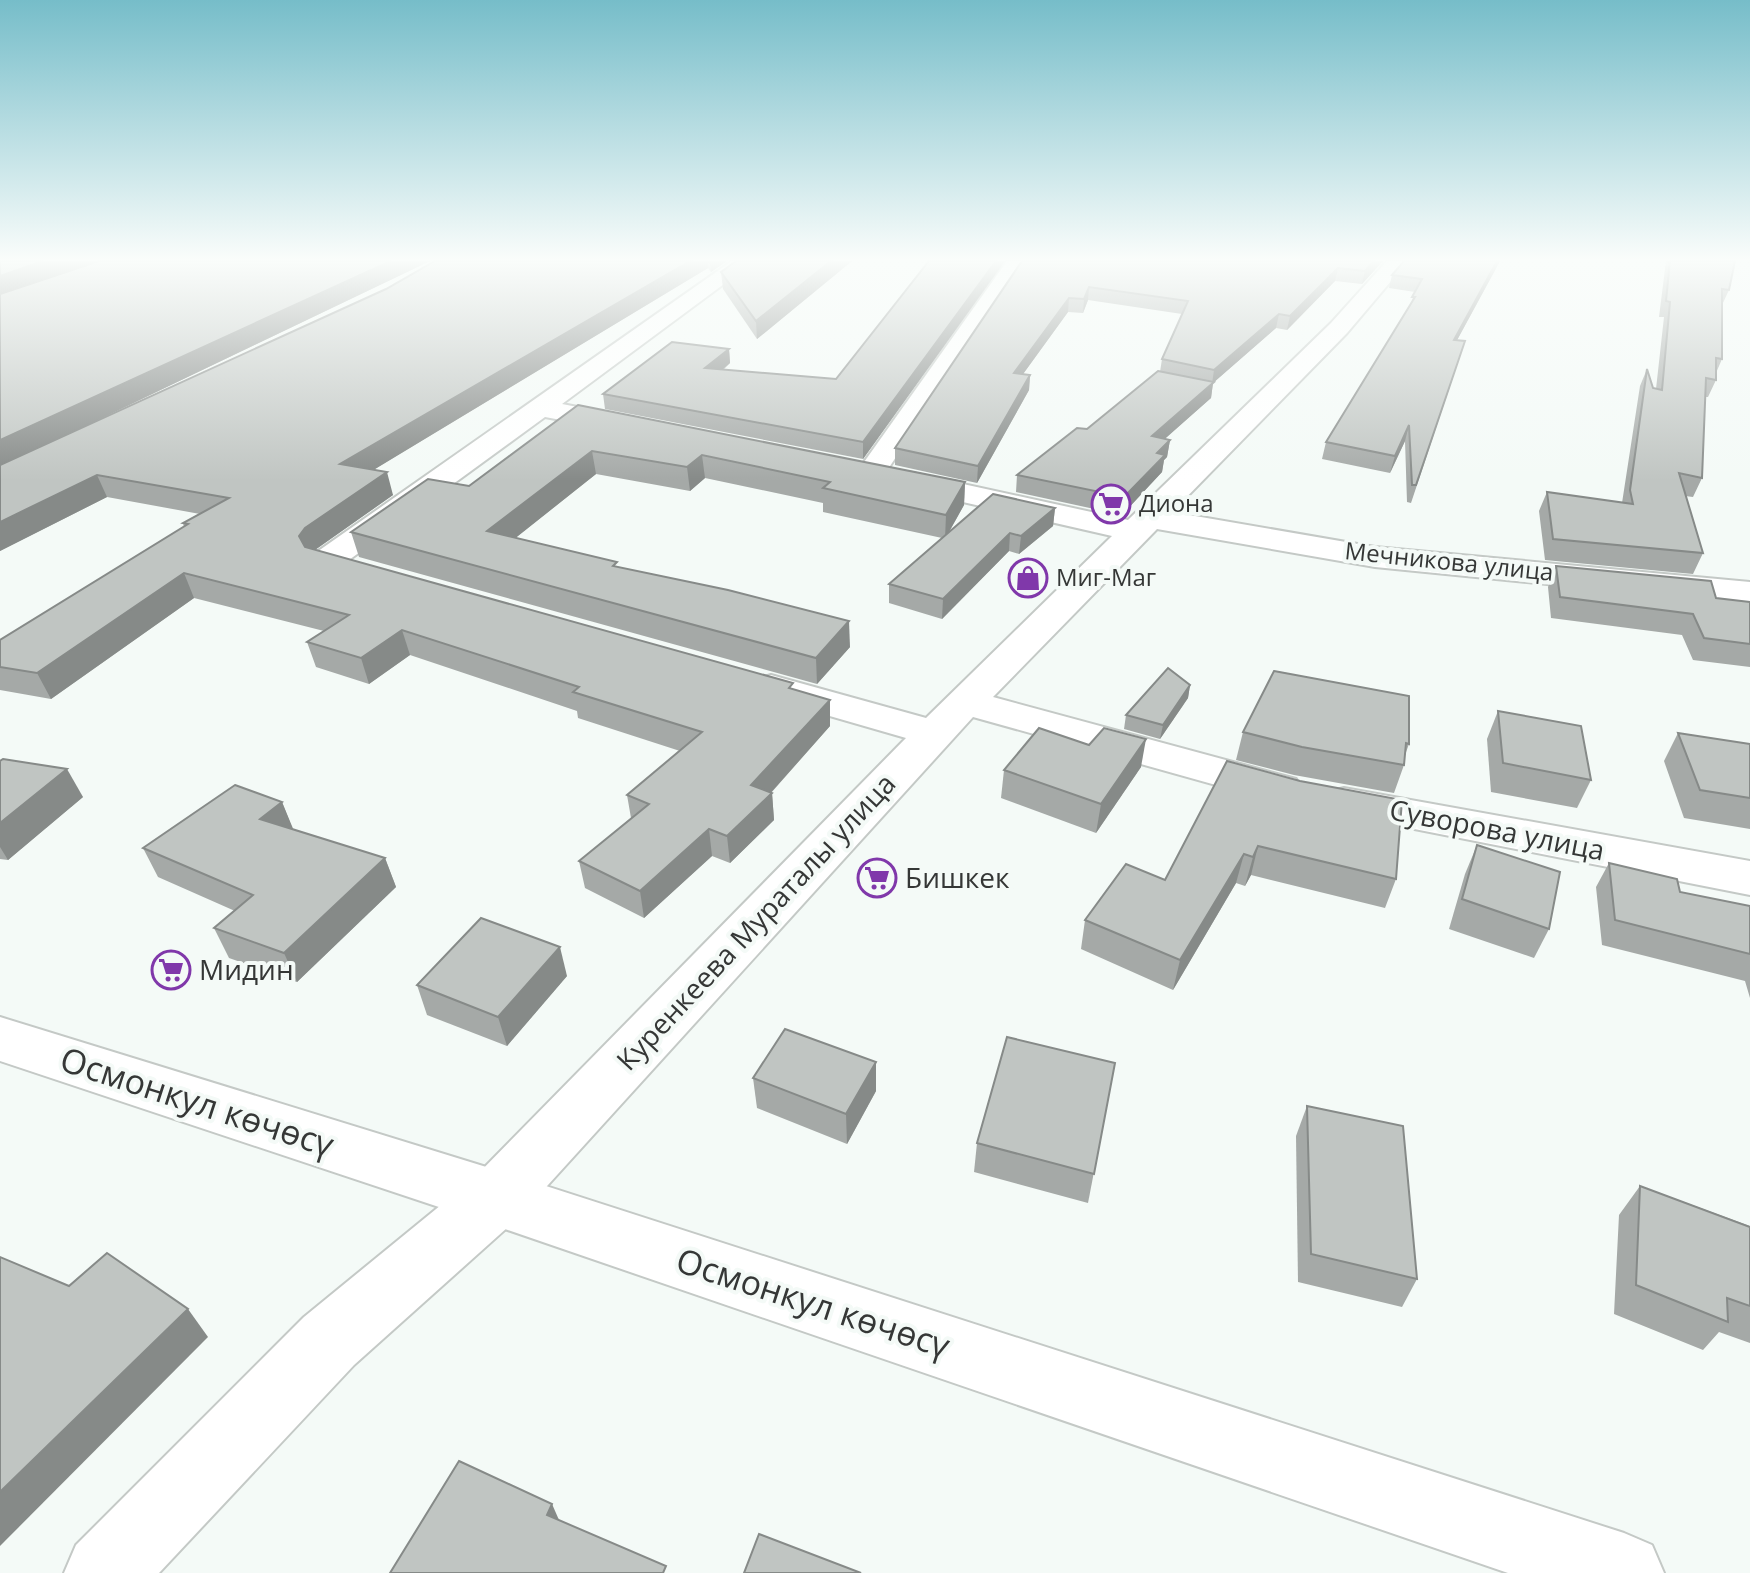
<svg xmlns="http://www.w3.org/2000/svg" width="1750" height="1573" viewBox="0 0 1750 1573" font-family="'Open Sans',sans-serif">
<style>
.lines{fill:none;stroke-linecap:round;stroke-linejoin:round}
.street-casing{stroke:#c4c9c6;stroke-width:4}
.secondary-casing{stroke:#c4c9c6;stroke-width:4}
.street{fill:#fff;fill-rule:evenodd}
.secondary{fill:#fff;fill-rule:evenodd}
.wall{fill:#a5a9a7}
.shaded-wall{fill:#868a88}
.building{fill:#c0c5c2;stroke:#868a88;stroke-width:2}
.labels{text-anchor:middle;stroke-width:8;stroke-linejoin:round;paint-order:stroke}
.far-poi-label{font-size:24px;fill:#353736;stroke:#f4faf7;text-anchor:start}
.far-street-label{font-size:24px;fill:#353736;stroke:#f4faf7}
.street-label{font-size:28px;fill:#353736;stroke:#f4faf7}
.poi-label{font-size:28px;fill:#353736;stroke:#f4faf7;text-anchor:start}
.near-street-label{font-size:34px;fill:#353736;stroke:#f4faf7}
</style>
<rect width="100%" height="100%" fill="#f4faf7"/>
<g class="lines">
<defs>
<g id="street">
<path d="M732,261H755L562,404L635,418L639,424L635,430L625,432L545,417L338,568L326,571L314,568L309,561L314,554Z"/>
<path d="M1007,261H1027L882,478L872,481L862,478L857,472Z"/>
<path d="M1387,261H1408L1347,333L1172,512L1375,547L1750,582V604L1375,567L1157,529L993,697L1296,779L1302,789L1296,799L1280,803L973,717L518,1218L354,1365L159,1573H64L76,1545L304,1317L474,1178L906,738L757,695L751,687L757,679L771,675L926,718L1112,536L897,487L893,481L897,475L908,472L1128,520L1331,323Z"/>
<path d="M1344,788L1750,861V895L1328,812L1322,802L1328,792Z"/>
</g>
<path id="secondary" d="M0,1017L496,1170L1624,1533L1652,1545L1664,1573H1508L496,1226L0,1061Z"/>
</defs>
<use href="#street" class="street-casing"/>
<use href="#secondary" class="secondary-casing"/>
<use href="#street" class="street"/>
<use href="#secondary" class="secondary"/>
</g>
<g class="wall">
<path d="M0,261H430L56,440L386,289L436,261H727L711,272L708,268L373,470L393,495L315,550L830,700V726L771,793H772L774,820L730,863L712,856L644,918L585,888L579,861L631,818L627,795L680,751L578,718L577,711L410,655L369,684L316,667L307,642L324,631L194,598L51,699L0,690V640L184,527L183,523L200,514L107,497L0,551Z"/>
<path d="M736,261H852L757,339L723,289L721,272Z"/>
<path d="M929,261H1005L863,459L605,409L603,394L729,349L730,363L723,370L836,379Z"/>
<path d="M1022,261H1383L1362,284L1335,281L1287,330L1276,328L1213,383L1211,398L1164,439L1170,440L1167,457L1164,460L1162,472L1122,515L1016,492L1017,475L1087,429L1160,372L1162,359L1182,314L1088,300L1083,313L1068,312L1023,374L1030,375L1029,390L977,483L895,465V448Z"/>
<path d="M1500,261L1457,340L1465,341L1411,503L1407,502L1405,441L1390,473L1322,459L1326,442L1410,306L1415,292L1389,288L1392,275Z"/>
<path d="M1666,261H1735L1729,290L1722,305V359L1716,373V380L1708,397H1705L1702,478L1693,497L1685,496L1703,553L1693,574L1545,560L1539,511L1547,492L1622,503L1640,386L1647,369L1653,388L1656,389L1664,317H1659Z"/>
<path d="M578,405L965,482L964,505L949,532L1055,508L1053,526L1019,554L1009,551L942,619L889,603V584L942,538L823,512V503L705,478L690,491L596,474L515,538L618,567L850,647L817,684L359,557L351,532L469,486Z"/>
<path d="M1556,566L1716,598L1750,602V667L1693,660L1682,635L1551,618L1548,587Z"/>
<path d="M1190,685L1188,698L1160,739L1124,729L1126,715Z"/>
<path d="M1498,711L1591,780L1577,808L1491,792L1487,739Z"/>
<path d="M1243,732L1409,744L1405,755L1404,765L1394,793L1294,775L1236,760Z"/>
<path d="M1678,733L1750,744V829L1684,818L1664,761Z"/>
<path d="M1089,745L1141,767L1096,833L1001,798L1004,770Z"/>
<path d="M0,761L83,797L8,860L0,859Z"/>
<path d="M1227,761L1396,879L1385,908L1251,875L1245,886L1236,883L1173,990L1081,949L1085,920L1165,880Z"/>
<path d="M282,802L293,830L385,858L396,887L297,982L229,958L214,928L235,911L158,877L143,848Z"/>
<path d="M1477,845L1549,929L1534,958L1449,929L1465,874Z"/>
<path d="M1609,863L1680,892L1750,906V998L1745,981L1602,945L1596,887Z"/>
<path d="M567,976L507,1046L427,1015L417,985Z"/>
<path d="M1115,1063L1088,1203L974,1172L977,1143Z"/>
<path d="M753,1078L876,1091L847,1144L757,1108Z"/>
<path d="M1307,1106L1417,1279L1402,1307L1298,1282L1296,1136Z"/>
<path d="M1640,1186L1750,1226V1343L1719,1332L1703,1350L1614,1314L1619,1215Z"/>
</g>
<g class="shaded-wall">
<path d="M43,261H98L0,296V276Z"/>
<path d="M391,261H430L0,467V440Z"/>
<path d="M690,261H708V268L347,486L340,464Z"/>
<path d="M710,261H727L711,272Z"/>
<path d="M831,261H852L757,339L756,321Z"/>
<path d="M996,261H1005L863,459V442Z"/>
<path d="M1374,261H1383L1362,284L1365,271Z"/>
<path d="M1497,261H1500L1449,355L1454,340Z"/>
<path d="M1338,268L1335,281L1287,330L1290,316Z"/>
<path d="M1089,287L1088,300L1083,313L1084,299Z"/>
<path d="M1069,298L1068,312L1013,388L1014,373Z"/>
<path d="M1279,314L1276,328L1213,383L1211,398L1149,453L1152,436L1212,384L1214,370Z"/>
<path d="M729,349L730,363L706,383L705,368Z"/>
<path d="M1030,375L1029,390L977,483L978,466Z"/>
<path d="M1409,425L1405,441L1390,473L1395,456Z"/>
<path d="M1170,440L1167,457L1164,460L1162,472L1122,515L1124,497L1157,453Z"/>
<path d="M592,451L596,474L493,556L487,531Z"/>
<path d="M702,455L705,478L690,491L687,467Z"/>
<path d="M387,472L393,495L312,552L307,559L299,536L305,528Z"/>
<path d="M97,475L107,497L0,551V522Z"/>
<path d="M965,482L964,505L945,539L946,515Z"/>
<path d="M1055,508L1053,526L1019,554L1021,536Z"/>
<path d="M1010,533L1009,551L942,619L943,599Z"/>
<path d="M184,573L194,598L51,699L37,673Z"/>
<path d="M849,621L850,647L817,684L816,658Z"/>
<path d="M402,630L410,655L369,684L361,658Z"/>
<path d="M1190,685L1188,698L1160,739L1163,725Z"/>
<path d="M830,700V726L759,806L772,793L774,820L730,863L727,836L751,785Z"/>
<path d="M1146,739L1141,767L1096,833L1101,804Z"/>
<path d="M67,769L83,797L8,860L0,847V823Z"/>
<path d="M282,802L294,831L260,819Z"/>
<path d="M709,829L712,856L644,918L640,891Z"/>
<path d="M1258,846L1251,875L1245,886L1253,857Z"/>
<path d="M1244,854L1236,883L1173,990L1180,960Z"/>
<path d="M385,858L396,887L297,982L284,953Z"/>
<path d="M560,947L567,976L507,1046L498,1017Z"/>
<path d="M876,1062V1091L847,1144L846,1114Z"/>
<path d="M188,1309L208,1337L0,1546V1492Z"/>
<path d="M552,1504L563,1529L547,1515Z"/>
</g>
<g class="building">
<path d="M0,261H43L0,276Z"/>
<path d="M99,261H391L0,440V294Z"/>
<path d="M435,261H690L340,464L387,472L305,528L299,536L305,547L793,683L789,688L830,700L751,785L772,793L727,836L709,829L640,891L579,861L649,804L627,795L702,732L573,692L579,687L402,630L361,658L307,642L349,615L184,573L37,673L0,667V640L188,524L183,523L229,498L97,475L0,522V465L386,289Z"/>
<path d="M736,261H831L756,321L721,272Z"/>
<path d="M929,261H996L863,442L603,394L672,342L729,349L705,368L836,379Z"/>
<path d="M1022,261H1374L1365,271L1338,268L1290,316L1279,314L1214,370L1162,359L1188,301L1089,287L1084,299L1069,298L1014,373L1030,375L978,466L895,448Z"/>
<path d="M1404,261H1497L1454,340L1465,341L1416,485H1412L1409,425L1395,456L1326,442L1415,297H1412L1422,279L1392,275Z"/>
<path d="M1670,261H1735L1729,290L1722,289V359L1716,358V380L1706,378L1702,478L1679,473L1703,553L1553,539L1547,492L1633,504L1630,490L1647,369L1653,388L1662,390L1670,302L1666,301Z"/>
<path d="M1158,371L1214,382L1152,436L1170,440L1157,453L1165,455L1124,497L1017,475L1077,428L1087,429Z"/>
<path d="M578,405L965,482L946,515L823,488L830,482L702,455L687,467L592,451L487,531L617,562L613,566L728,590L849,621L816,658L351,532L428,479L469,486Z"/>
<path d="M993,494L1055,508L1021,536L1010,533L943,599L889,584Z"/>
<path d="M1556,566L1711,581L1716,598L1750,602V644L1704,638L1693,614L1560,597Z"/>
<path d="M1168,668L1190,685L1163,725L1126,715Z"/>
<path d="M1274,671L1409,696V744L1406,743L1404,765L1302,747L1243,732Z"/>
<path d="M1498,711L1581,726L1591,780L1503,763Z"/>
<path d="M1039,728L1089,745L1104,728L1146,739L1101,804L1004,770Z"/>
<path d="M1678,733L1750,744V798L1700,790Z"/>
<path d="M3,759L67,769L0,823V761Z"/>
<path d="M1227,761L1300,781L1402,800L1396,879L1258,846L1253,857L1244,854L1180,960L1085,920L1126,864L1165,880Z"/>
<path d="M235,785L282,802L260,819L385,858L284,953L214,928L253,895L143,848Z"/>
<path d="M1477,845L1560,872L1549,929L1462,899Z"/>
<path d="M1609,863L1677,879L1680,892L1750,906V954L1615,920Z"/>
<path d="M481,918L560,947L498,1017L417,985Z"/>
<path d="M785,1029L876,1062L846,1114L753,1078Z"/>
<path d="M1007,1037L1115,1063L1094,1174L977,1143Z"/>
<path d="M1307,1106L1403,1126L1417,1279L1311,1254Z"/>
<path d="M1640,1186L1750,1227V1306L1727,1298L1728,1322L1636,1285Z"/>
<path d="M107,1253L188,1309L0,1492V1257L69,1286Z"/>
<path d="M459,1461L552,1504L547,1515L666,1566L663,1573H390Z"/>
<path d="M759,1534L861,1573H744Z"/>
</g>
<linearGradient id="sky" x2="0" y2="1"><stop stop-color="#76bdc9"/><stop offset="0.54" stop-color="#fafdfb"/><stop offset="1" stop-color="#fafdfb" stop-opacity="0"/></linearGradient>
<rect width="1750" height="481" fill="url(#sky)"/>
<defs>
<symbol id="supermarket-ring" viewBox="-11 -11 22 22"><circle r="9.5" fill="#f4faf7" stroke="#8038aa" stroke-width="1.5"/><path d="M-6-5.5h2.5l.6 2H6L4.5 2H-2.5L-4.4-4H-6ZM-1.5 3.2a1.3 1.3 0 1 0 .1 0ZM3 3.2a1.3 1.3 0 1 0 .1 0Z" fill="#8038aa"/></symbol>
<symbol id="shop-ring" viewBox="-11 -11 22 22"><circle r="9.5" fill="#f4faf7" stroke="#8038aa" stroke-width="1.5"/><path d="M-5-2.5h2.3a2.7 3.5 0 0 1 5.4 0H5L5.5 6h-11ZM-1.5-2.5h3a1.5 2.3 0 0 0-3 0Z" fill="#8038aa"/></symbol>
</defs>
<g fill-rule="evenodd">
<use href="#supermarket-ring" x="1089" y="482" width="44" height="44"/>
<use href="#shop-ring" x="1006" y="556" width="44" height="44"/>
<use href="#supermarket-ring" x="855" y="856" width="44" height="44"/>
<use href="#supermarket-ring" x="149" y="948" width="44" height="44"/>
</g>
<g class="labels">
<g class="far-poi-label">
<text x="1139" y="512">Диона</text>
<text x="1056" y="586">Миг-Маг</text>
</g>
<g class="far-street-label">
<text transform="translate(1449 562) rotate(6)" y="8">Мечникова улица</text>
</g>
<g class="street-label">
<text transform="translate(1497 830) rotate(11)" y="10">Суворова улица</text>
<text transform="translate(756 922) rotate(-47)" y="10">Куренкеева Мураталы улица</text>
</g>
<g class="poi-label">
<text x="905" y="888">Бишкек</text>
<text x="199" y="980">Мидин</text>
</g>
<g class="near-street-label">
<text transform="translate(197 1102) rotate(18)" y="12">Осмонкул көчөсү</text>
<text transform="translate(813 1303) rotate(18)" y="12">Осмонкул көчөсү</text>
</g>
</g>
</svg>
